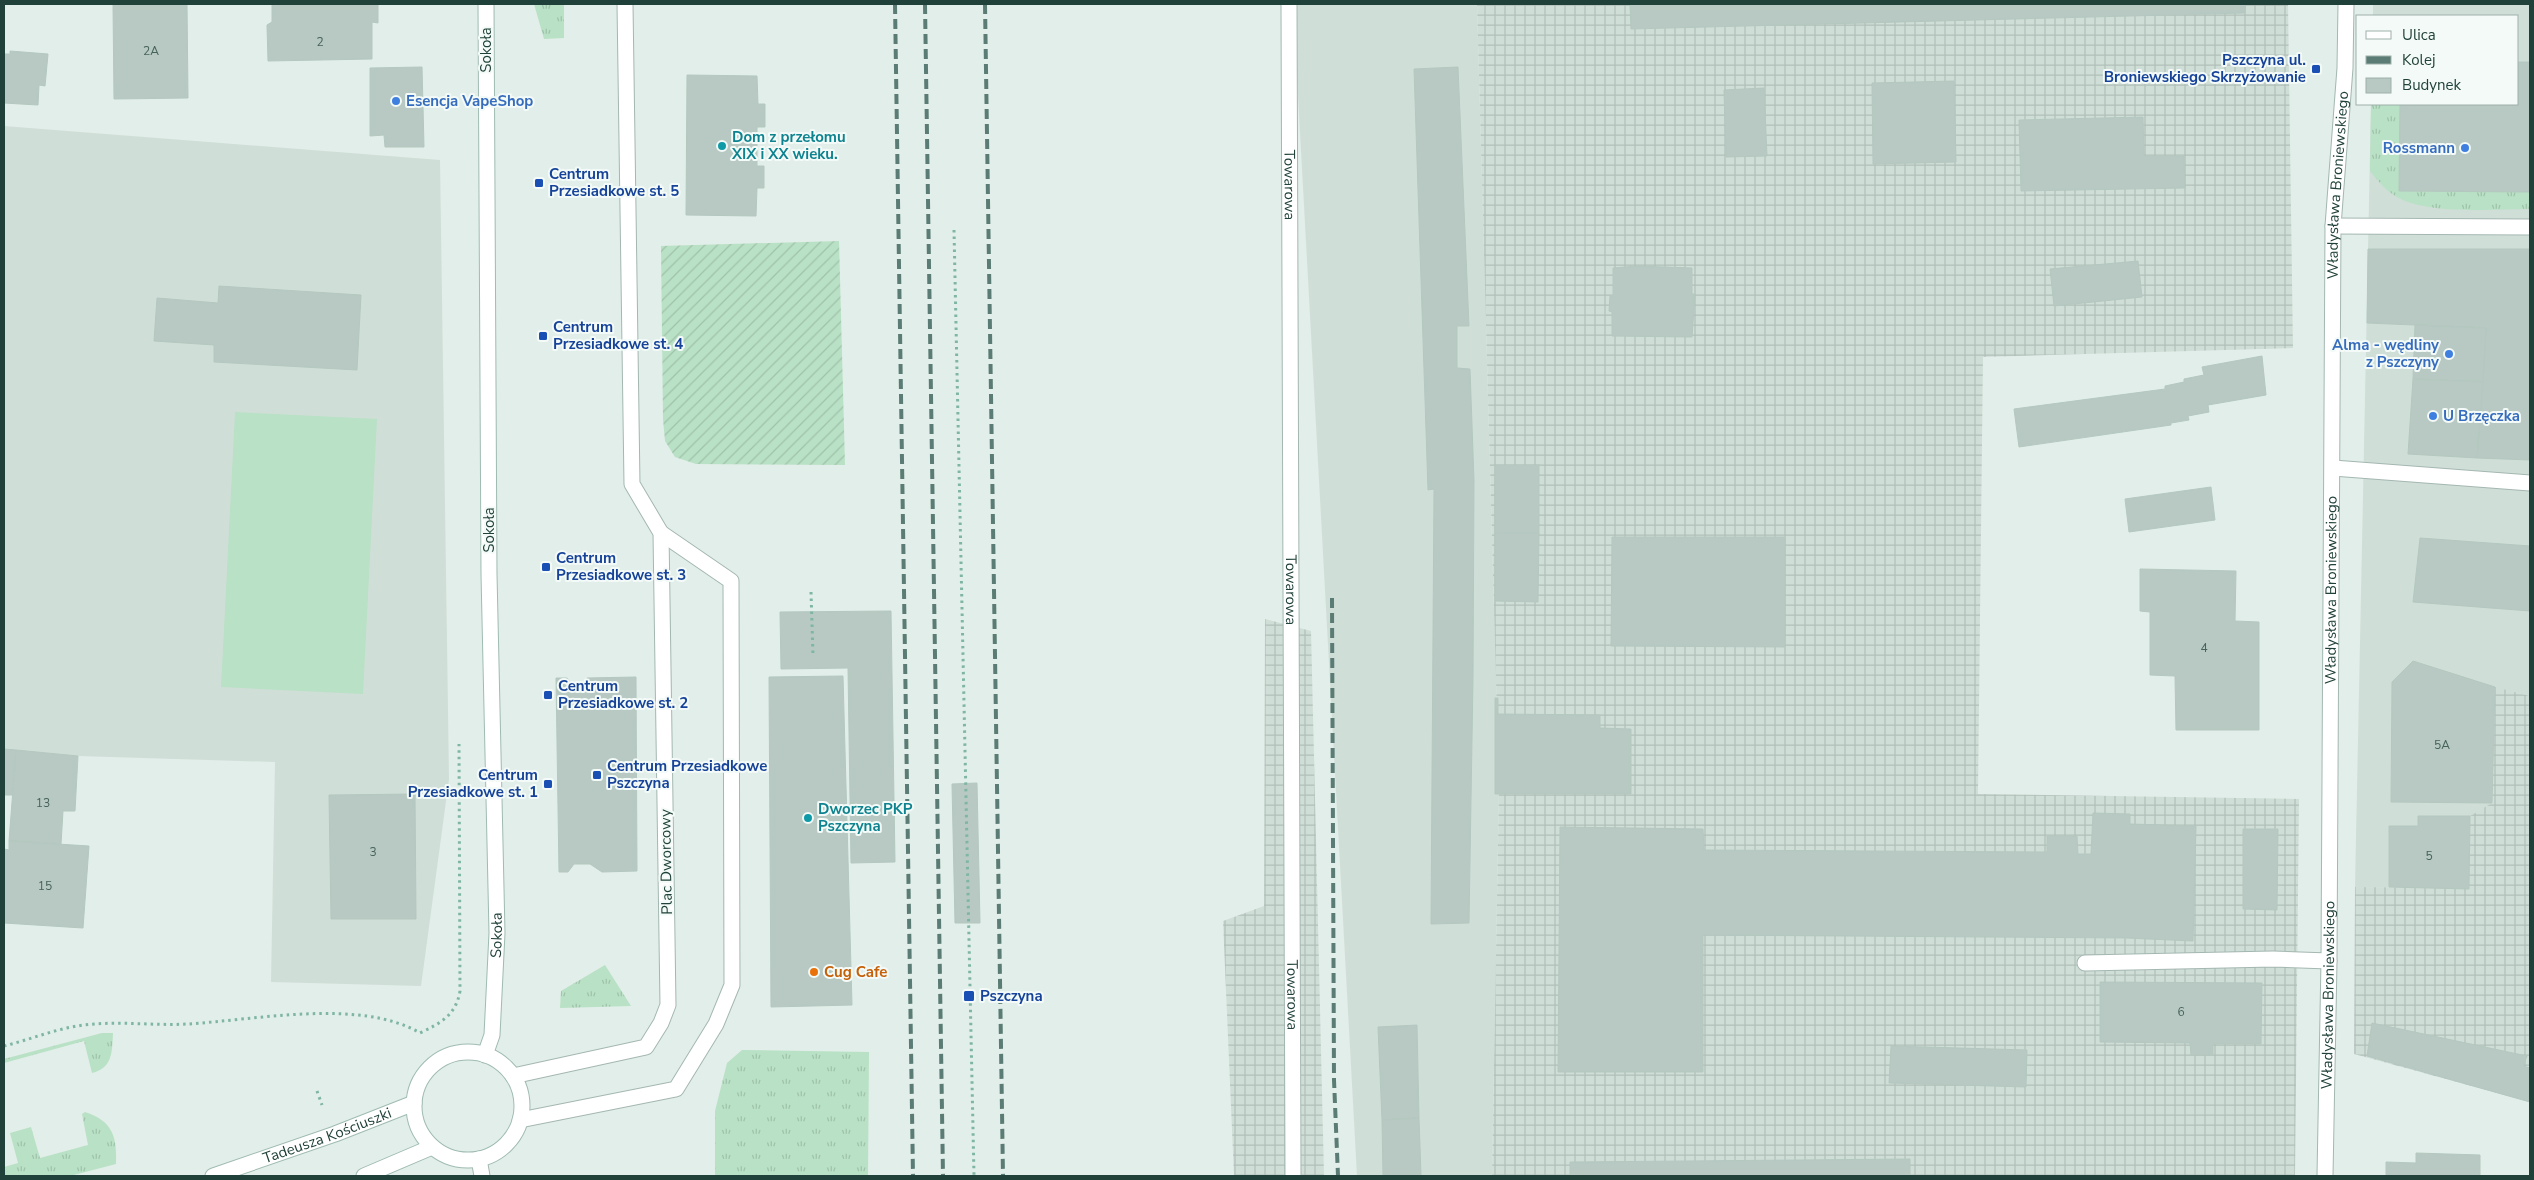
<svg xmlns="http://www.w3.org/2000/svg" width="2534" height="1180" viewBox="0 0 2534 1180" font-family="'Nunito Sans',sans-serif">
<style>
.built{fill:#d0ded8}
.industrial{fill:url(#industrial-grid)}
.grass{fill:url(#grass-tufts)}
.garden{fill:url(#garden-furrows)}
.pitch{fill:#b9e1c5}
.building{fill:#b7c9c2;stroke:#b4c8c0}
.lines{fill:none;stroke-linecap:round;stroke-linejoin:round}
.lane-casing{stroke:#a4b7b1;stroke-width:17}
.street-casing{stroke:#a4b7b1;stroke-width:17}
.secondary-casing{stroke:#9fbbb2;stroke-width:17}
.path{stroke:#7fb5a5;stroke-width:3;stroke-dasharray:2.5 4;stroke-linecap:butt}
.lane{stroke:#fff;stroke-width:15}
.street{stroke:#fff;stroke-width:15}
.secondary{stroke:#fff;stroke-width:15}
.rail{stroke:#5b7c74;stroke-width:4;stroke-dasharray:10 5;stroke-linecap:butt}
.transit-dot{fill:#1a4fb4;stroke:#f3faf7;stroke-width:2}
.shop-dot{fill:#3f7fe0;stroke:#f3faf7;stroke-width:2}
.culture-dot{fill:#0f9aa8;stroke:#f3faf7;stroke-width:2}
.food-dot{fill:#e8710a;stroke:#f3faf7;stroke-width:2}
.labels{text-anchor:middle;stroke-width:4;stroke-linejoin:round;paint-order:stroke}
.number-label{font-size:12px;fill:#46635b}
.street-label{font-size:15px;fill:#204139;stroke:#f3faf7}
.transit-label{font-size:15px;font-weight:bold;fill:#164399;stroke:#f3faf7;text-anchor:start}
.shop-label{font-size:15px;font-weight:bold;fill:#366cbe;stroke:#f3faf7;text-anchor:start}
.culture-label{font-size:15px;font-weight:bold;fill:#0d838f;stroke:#f3faf7;text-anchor:start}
.food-label{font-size:15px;font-weight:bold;fill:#c56008;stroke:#f3faf7;text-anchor:start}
</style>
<defs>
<pattern id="industrial-grid" width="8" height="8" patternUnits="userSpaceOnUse" patternTransform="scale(1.25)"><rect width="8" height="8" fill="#d0ded8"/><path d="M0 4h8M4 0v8" fill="none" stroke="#b2c0ba"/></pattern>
<pattern id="grass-tufts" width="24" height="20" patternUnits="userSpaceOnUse" patternTransform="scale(1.25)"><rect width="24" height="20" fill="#b9e1c5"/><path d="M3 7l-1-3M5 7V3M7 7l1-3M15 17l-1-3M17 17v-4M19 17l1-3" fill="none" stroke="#9fc2aa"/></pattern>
<pattern id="garden-furrows" width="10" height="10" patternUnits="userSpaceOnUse" patternTransform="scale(1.25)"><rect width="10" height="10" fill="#b9e1c5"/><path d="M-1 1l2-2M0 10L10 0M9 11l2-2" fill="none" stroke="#9fc2aa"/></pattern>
</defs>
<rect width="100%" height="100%" fill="#e2eee9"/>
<g class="built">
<path d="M1293,4H1477L1499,789L1492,1176H1357Z"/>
<path d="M2373,4H2530V696L2495,688L2492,803L2469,889L2355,887L2371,104H2518V16H2373Z"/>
<path d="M4,126L440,160L449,779L421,986L271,982L275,762L78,756L4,749Z"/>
</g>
<g class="industrial">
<path d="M1477,4H2288L2293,348L1983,357L1978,794L2299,799L2295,1176H1492L1499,789Z"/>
<path d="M1265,619L1311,631L1324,1176H1234L1223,921L1264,906Z"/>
<path d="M2495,687L2530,696V1102L2354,1054L2355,887L2468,888L2470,816L2492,803Z"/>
</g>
<g class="grass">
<path d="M534,4H564V38L544,39Z"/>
<path d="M2371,104H2400V191L2530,192V209C2495,209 2427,215 2397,197C2386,191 2378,181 2370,171Z"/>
<path d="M605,965L631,1006L560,1008L561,991Z"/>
<path d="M102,1033H113C112,1051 113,1068 92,1073L84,1041L4,1063V1059Z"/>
<path d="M742,1050L869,1052L868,1176H715V1111L727,1063Z"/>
<path d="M85,1112C113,1121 117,1137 116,1164L70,1176H4V1167L18,1163L10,1133L31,1127L40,1158L88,1145L82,1114Z"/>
</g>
<path class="garden" d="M839,241L845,465L696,464L675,457L665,441L663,419L661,246Z"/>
<path class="pitch" d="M235,412L377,419L363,694L221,687Z"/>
<g class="building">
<path d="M113,4H187L188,98L114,99Z"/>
<path d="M272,4H378V23L372,22V59L268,61L267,25L272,22Z"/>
<path d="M1630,4H2245V13L1631,29Z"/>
<path d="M10,51L48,54L45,86L39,85L38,105L4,103V54H10Z"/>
<path d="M2518,62H2530V192L2399,191L2400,104H2518Z"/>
<path d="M422,67L424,147H385L384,135L370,136V68Z"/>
<path d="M1458,67L1469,326H1457V368L1470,369L1474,481L1473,678L1469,923L1431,924L1434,489L1428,490L1414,69Z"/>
<path d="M687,75L757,76L758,104H765V127H757V166H764V188H757L756,216L686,215Z"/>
<path d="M1954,81L1956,162L1873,164L1872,83Z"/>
<path d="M1764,88L1767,156L1726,157L1724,90Z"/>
<path d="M2143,117L2144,156H2184L2185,188L2021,191L2019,120Z"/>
<path d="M2368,249H2530V460L2477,458L2486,328L2367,323Z"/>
<path d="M2138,261L2142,297L2054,306L2050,269Z"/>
<path d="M1637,266L1692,268V294H1695L1692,337L1612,336V312L1609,311L1610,296H1613V268Z"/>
<path d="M219,286L361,295L357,370L214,362V345L154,341L157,298L218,303Z"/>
<path d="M2415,325L2486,328L2483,382L2413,379Z"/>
<path d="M2262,356L2266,395L2208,405L2209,412L2188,416L2189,420L2171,423V425L2019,447L2014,409L2165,389V386L2184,382V379L2204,375L2202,367Z"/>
<path d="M2413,379L2483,382L2477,458L2408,454Z"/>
<rect x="1495" y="465" width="44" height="68"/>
<path d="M2211,487L2215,520L2129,532L2125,499Z"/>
<path d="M1495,533H1539L1538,602L1495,601Z"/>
<path d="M1612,537H1785V647L1611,646Z"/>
<path d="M2420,538L2530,546V611L2413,602Z"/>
<path d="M2140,569L2236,571L2235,621L2259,622V730H2176L2175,676L2150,675V612L2140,611Z"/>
<path d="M891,611L895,862L851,863L848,668L781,669L780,612Z"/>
<path d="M2413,661L2495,687L2492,803L2391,802L2392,682Z"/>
<path d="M843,676L852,1005L771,1007L769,677Z"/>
<path d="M636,677L637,871L602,872L590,864H574L568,872H559L556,678H567L573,686L587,685V678Z"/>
<path d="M1495,698H1498V714L1600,715V728L1631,729V794H1495Z"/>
<path d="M4,749L16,750L12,795H4Z"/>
<path d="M16,750L78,756L75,811H63L61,844L9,841Z"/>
<path d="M977,783L980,923H955L952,784Z"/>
<path d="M415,794L416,919H331L329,795Z"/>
<path d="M2093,813L2130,814V824L2196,826L2193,941L2126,938L1703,935V1072H1558L1560,827L1703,829L1704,850L2047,852V836H2077L2078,854H2091Z"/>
<path d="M2418,816H2470L2469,889L2389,887V826H2418Z"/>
<path d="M2243,829H2278L2277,910L2243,909Z"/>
<path d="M9,841L89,846L83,928L4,923V849L9,850Z"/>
<path d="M2100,982L2262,983L2261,1044H2213V1055H2191L2190,1043L2100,1042Z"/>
<path d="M2372,1023L2527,1056L2523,1066L2530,1068V1102L2367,1056Z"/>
<path d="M1417,1025L1419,1118L1382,1120L1378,1027Z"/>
<path d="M1891,1046L2027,1050L2026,1087L1889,1083Z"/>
<path d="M1419,1118L1421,1176H1383L1382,1120Z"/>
<path d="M2416,1153L2480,1155V1176H2386V1162L2416,1163Z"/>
<path d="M1910,1159V1176H1570V1162Z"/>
</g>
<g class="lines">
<defs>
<g id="lane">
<path id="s1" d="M1289,4L1293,1176"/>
<path d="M2333,226L2530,227"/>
<path d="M2333,468L2530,483"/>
<path d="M2085,963L2273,959L2329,961"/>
</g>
<g id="street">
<path d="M513,1076L646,1047L661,1023L668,1005L661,533L632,484L625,4"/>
<path d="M520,1120L676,1089L716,1024L732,985L731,581L661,533"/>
<path d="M479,1159L482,1176"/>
<path id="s2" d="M2325,1176L2329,961L2333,226L2345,68L2346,4"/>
</g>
<g id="secondary">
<circle cx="468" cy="1106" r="54"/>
<path id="s3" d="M485,1055L492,1035L497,933L489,574L486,4"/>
<path id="s4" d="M213,1176L335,1134L414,1103"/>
<path d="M364,1176L432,1147"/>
</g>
</defs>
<use href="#lane" class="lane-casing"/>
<use href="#street" class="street-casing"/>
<use href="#secondary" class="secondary-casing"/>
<g class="path">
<path d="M954,230L974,1176"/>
<path d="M811,592L813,656"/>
<path d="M4,1046C28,1040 53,1030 77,1026C114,1020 151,1026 188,1024C255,1020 361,998 420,1033C441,1023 456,1015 460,991L459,744"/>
<path d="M317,1091L322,1105"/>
</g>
<use href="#lane" class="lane"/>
<use href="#street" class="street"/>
<use href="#secondary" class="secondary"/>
<g class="rail">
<path d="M895,4L913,1176"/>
<path d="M925,4L943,1176"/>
<path d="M985,4L1003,1176"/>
<path d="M1332,598L1334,1080L1338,1176"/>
</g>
</g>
<g class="transit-dot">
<rect x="2311" y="64" width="10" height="10" rx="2.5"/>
<rect x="534" y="178" width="10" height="10" rx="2.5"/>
<rect x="538" y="331" width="10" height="10" rx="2.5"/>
<rect x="541" y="562" width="10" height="10" rx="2.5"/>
<rect x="543" y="690" width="10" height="10" rx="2.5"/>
<rect x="592" y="770" width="10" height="10" rx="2.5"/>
<rect x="543" y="779" width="10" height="10" rx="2.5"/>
<rect x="963" y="990" width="12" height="12" rx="2.5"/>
</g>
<g class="shop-dot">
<circle cx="396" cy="101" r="5"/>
<circle cx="2465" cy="148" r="5"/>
<circle cx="2449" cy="354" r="5"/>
<circle cx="2433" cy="416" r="5"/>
</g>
<g class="culture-dot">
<circle cx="722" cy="146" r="5"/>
<circle cx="808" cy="818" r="5"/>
</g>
<circle class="food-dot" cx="814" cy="972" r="5"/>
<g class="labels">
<g class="number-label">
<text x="320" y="46">2</text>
<text x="151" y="55">2A</text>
<text x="2204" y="652">4</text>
<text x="2442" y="749">5A</text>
<text x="43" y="807">13</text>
<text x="373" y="856">3</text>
<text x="2429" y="860">5</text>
<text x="45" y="890">15</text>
<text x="2181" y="1016">6</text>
</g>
<g class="street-label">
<text transform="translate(486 50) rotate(-90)" y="5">Sokoła</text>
<text dy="5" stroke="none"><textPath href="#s1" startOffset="181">Towarowa</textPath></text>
<text dy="5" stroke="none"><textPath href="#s2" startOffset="991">Władysława Broniewskiego</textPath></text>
<text transform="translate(489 530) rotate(-90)" y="5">Sokoła</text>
<text dy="5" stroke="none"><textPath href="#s1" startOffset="586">Towarowa</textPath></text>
<text dy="5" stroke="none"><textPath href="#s2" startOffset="586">Władysława Broniewskiego</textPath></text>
<text transform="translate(666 862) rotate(-91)" y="5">Plac Dworcowy</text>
<text dy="5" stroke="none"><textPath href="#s3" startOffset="121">Sokoła</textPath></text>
<text dy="5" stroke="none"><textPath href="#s1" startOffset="991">Towarowa</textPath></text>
<text dy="5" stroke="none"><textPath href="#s2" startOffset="181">Władysława Broniewskiego</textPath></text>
<text dy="5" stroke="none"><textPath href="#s4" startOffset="121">Tadeusza Kościuszki</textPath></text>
</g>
<g class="transit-label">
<text x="2306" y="65" text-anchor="end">Pszczyna ul.<tspan x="2306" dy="17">Broniewskiego Skrzyżowanie</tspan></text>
<text x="549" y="179">Centrum<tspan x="549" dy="17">Przesiadkowe st. 5</tspan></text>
<text x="553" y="332">Centrum<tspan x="553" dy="17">Przesiadkowe st. 4</tspan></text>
<text x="556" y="563">Centrum<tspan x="556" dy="17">Przesiadkowe st. 3</tspan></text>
<text x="558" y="691">Centrum<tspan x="558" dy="17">Przesiadkowe st. 2</tspan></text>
<text x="607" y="771">Centrum Przesiadkowe<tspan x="607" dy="17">Pszczyna</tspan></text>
<text x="538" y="780" text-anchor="end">Centrum<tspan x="538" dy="17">Przesiadkowe st. 1</tspan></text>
<text x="980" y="1001">Pszczyna</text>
</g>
<g class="shop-label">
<text x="406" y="106">Esencja VapeShop</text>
<text x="2455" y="153" text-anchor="end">Rossmann</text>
<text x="2439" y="350" text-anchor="end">Alma - wędliny<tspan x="2439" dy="17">z Pszczyny</tspan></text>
<text x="2443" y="421">U Brzęczka</text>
</g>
<g class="culture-label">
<text x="732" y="142">Dom z przełomu<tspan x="732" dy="17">XIX i XX wieku.</tspan></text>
<text x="818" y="814">Dworzec PKP<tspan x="818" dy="17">Pszczyna</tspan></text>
</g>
<g class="food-label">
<text x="824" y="977">Cug Cafe</text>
</g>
</g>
<rect width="2534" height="1180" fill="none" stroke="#204139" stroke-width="10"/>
<rect x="2356" y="15" width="162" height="90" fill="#f3faf7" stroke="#9fb0ab"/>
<rect x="2366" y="31" width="25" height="8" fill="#ffffff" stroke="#9fb0ab"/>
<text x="2402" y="40" font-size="15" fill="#204139">Ulica</text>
<rect x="2366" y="56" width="25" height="8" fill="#5b7c74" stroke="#9fb0ab"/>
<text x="2402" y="65" font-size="15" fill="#204139">Kolej</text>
<rect x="2366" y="78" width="25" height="15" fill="#b7c9c2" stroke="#9fb0ab"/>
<text x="2402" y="90" font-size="15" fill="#204139">Budynek</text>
</svg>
